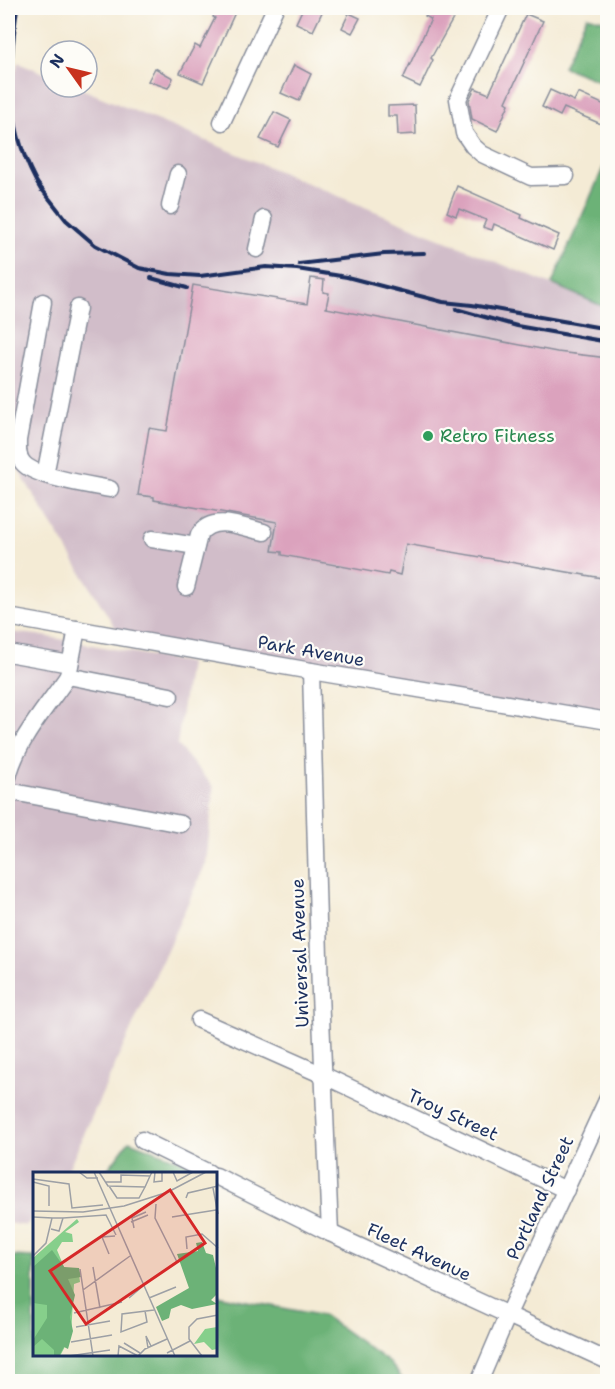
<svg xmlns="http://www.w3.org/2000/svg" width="615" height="1389" viewBox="0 0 615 1389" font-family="'Shantell Sans',sans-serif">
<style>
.industrial{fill:#d1bdc9}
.forest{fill:#6cb277;stroke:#44706a;stroke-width:1.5}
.building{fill:#dba2bd}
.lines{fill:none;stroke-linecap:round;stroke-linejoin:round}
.minor-casing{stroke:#888d9a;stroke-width:19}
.minor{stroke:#fff;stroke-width:16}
.rail{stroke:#1b2f5e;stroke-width:4}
.leisure-dot{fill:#2e9e5b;stroke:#fdfcf7;stroke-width:2}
.labels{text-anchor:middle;stroke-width:4.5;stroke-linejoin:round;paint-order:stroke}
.leisure-label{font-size:18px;fill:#27864d;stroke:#fdfcf7;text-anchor:start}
.street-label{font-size:18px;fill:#1b2f5e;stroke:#fdfcf7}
.inset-road{fill:none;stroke:#9da0a5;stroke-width:1.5}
.view{fill:#d62828;fill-opacity:0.15;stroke:#d62828;stroke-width:3}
.inset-edge{fill:none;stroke:#1b2f5e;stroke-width:3}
</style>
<rect width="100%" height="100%" fill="#fdfcf7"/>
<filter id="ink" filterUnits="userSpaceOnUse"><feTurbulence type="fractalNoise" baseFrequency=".0167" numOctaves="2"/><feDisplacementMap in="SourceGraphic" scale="12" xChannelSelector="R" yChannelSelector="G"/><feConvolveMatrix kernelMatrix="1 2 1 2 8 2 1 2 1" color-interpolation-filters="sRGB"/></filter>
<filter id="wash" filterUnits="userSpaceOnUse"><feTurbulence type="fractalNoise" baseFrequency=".008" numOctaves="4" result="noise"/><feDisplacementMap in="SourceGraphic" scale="24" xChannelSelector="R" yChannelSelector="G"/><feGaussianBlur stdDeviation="1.35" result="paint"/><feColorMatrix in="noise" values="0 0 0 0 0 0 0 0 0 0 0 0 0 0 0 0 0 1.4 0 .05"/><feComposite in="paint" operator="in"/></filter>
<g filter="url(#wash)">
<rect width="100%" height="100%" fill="#f4ebd5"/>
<g class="industrial">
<path d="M18,62L51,76V87H77L607,308V721L121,637L8,453V378L10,365L8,364V101Z"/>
<path d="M8,632L38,635L189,663L177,745L214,787L206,863L70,1165L65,1173H34V1215L27,1226L8,1223Z"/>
</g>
<g class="forest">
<path d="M587,16L607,21V84L563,67Z"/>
<path d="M607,159V308L552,284Z"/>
<path d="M129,1141L214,1173H105Z"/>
<path d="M8,1256L34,1257V1354H216V1295L324,1316L390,1363L404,1381H8Z"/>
</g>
<g id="blocks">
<g class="building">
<path d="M217,8H237L203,83L180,73L195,45L200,48L215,18L213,17Z"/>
<path d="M303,8H324L313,31L296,23Z"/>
<path d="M429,8H434L454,17L431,58L433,60L420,87L403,79L431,19L425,16Z"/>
<path d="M349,13L360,18L352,33L342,28Z"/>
<path d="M526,14L543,21L506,102L509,104L497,131L472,119L469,100L475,88L489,94Z"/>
<path d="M294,65L311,74L299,101L281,93Z"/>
<path d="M155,68L173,78L168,88L148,81Z"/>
<path d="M550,90L574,101L578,93L605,105L604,107L608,109V127L564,108L560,116L542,107Z"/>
<path d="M415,105L416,134L398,135L397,116H388V106Z"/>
<path d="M274,112L291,120L278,147L260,139Z"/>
<path d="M457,186L522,215L521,218L559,235L553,250L494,224L492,230L483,227L486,220L459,209L456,216L447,212Z"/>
<path d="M311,278L324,280L323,292L329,293L326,308L557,352L608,358V579L406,544L400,575L389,572L388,575L282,555V552L272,551L277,522L154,500V497L138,495L149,428L167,431L193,285L307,304Z"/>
</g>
</g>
</g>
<g filter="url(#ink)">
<use href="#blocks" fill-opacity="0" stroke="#888d9a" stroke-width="1.5"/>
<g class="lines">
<defs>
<g id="minor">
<path d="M501,8L458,99L464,133L473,146L482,154L531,177L566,176"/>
<path d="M222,122L275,8"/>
<path d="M170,206L178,174"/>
<path d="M257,249L264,219"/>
<path d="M43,302L18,440C18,448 17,456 23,463C34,477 91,485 110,489"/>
<path d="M45,475L78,308"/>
<path d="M152,539L196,546"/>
<path d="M186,587L199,535C212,513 244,528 264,532"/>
<path d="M8,617L311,671L608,721"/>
<path d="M77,629L68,676L170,696"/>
<path d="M8,653L70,664"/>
<path d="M311,671L320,993L330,1233"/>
<path d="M8,777C17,740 47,707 68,676"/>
<path d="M8,791L181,824"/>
<path d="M199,1020L323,1075L566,1190"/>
<path d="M142,1140L209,1173"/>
<path d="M216,1176L330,1233L608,1361"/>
<path d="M479,1382L508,1314L608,1098"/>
</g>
</defs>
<use href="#minor" class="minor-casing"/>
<use href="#minor" class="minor"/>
<g class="rail">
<path d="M17,8C8,75 5,129 41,190"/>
<path d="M37,183L66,220L95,245L139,268L170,274L200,276L266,267L297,269L347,277L443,302L472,305L608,329"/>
<path d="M299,264L384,254L424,253"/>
<path d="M151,278L187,288"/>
<path d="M456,309L517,326L608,342"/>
</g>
</g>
</g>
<circle class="leisure-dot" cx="428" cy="436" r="6"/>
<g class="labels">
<g class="leisure-label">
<text x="440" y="442">Retro Fitness</text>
</g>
<g class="street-label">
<text transform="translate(311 651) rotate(10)" y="6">Park Avenue</text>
<text transform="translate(300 953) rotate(-92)" y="6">Universal Avenue</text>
<text transform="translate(453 1115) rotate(25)" y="6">Troy Street</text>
<text transform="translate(540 1198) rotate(-65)" y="6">Portland Street</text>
<text transform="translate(419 1252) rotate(25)" y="6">Fleet Avenue</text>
</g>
</g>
<g transform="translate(33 1172)">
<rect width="184" height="184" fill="#f4ebd5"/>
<path d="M44,47L46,50L32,60L39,62L40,70H29L24,78L34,102H46L47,110L41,112L38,163L27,184H0V86ZM184,155V177L179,178L171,170L161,172L172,157Z" fill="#86cf8b"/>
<path d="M169,70L173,81L180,83L183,96L184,122L178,128L184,132L159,137L148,133L138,137L136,146L129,149L123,135L156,116L144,82L165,79L163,71ZM19,78L31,95L46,96L48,105L35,107L42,123L37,145L40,159L35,177L31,175L26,184H21V178L9,167L0,175V168L14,146V133L0,131V95Z" fill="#6cb277"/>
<path class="inset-road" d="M46,0L54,6H65M61,0L142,184M66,0L75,14L112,15L117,4M122,0L121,10L129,9V0M140,0L144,9L160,0M0,7L36,12L39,36L70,33M0,10L16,14V34M73,10H88V3L117,4L119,0M76,14L84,26H106L112,15M180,16L185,42M153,26L155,21L185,14M123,32L122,46L144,90M0,39L50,40L91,34L135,20L173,0M0,45L19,46L13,71L0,84M139,45L183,38M30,46L73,43L83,63M98,50L115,43M101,56L99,46L113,40M18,57L26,59L30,46H19M154,77L153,65L169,62L185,76M76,82L69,65L82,64M60,95L67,136M47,97L60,184M50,118L97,84M96,126L110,114M116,126L143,115M112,139L114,150L88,160L89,143V142L121,138M41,141L89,130M43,155L77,149M38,170L79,163M91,171L107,181M115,176L113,164L118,174M134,181L157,169M36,184L77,178M85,184L86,174L105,184L112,177L134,167M169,184L156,167V155L164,147L185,143"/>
<path class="view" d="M137,18L172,71L53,152L17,99Z"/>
<rect width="184" height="184" class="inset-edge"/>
</g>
<rect width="615" height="1389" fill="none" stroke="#fdfcf7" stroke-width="30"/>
<g transform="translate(69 69) rotate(304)"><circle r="28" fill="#fdfcf7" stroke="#a3aaba" stroke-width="1.5"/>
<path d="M0-4.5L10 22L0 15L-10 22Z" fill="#c8321e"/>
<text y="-9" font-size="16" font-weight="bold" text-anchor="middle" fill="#1b2f5e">N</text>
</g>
</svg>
